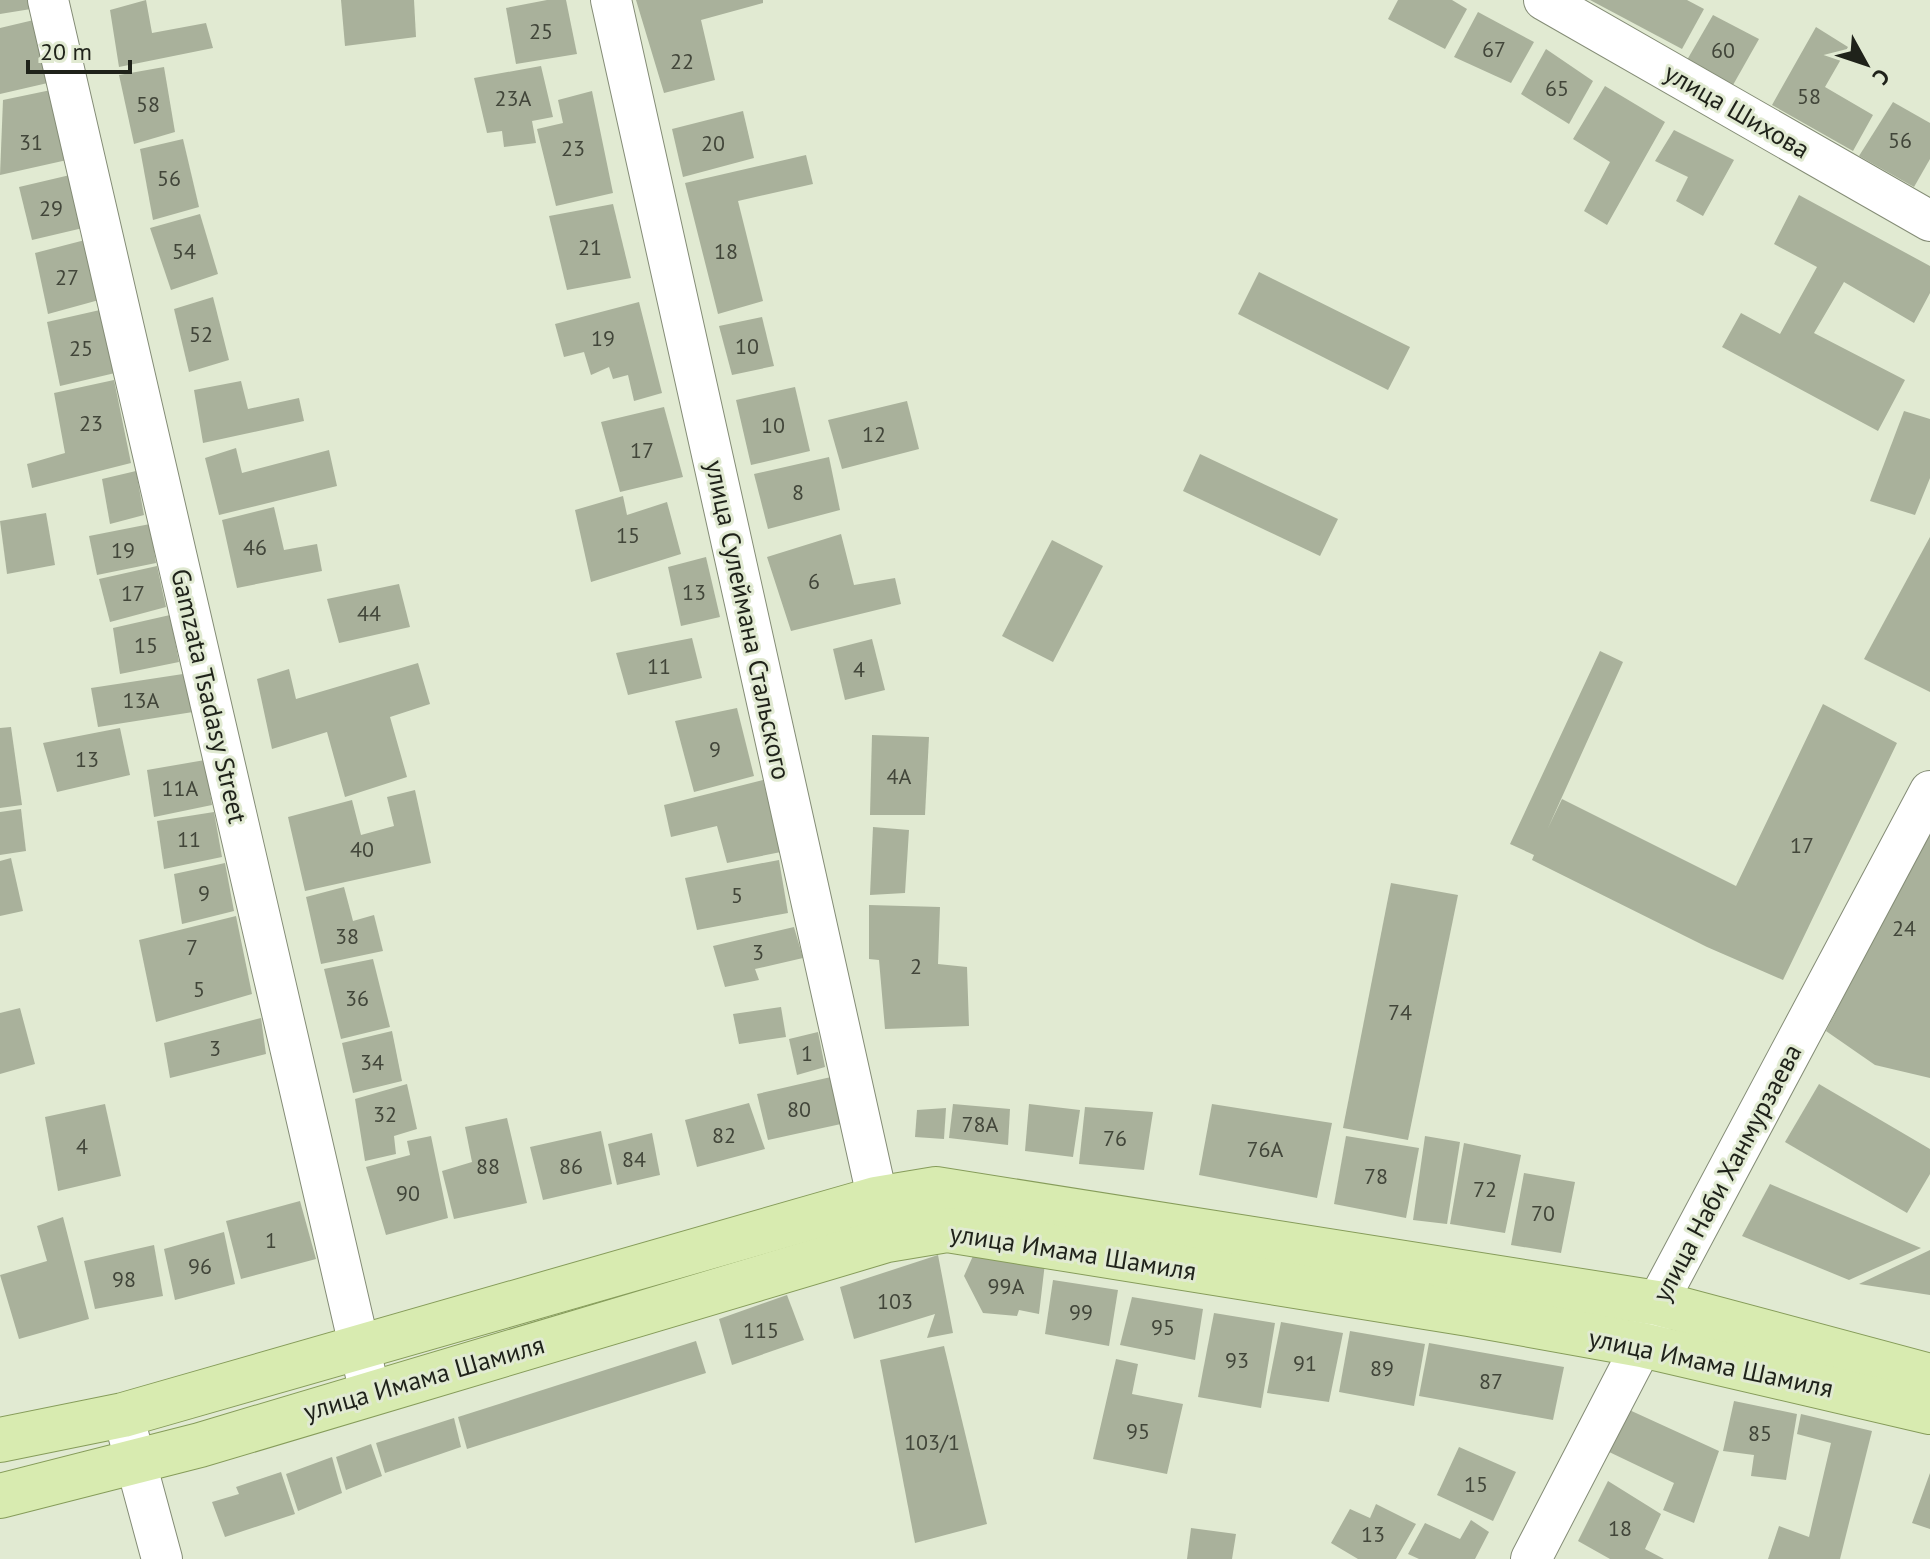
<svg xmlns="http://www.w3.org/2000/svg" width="1930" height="1559" viewBox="0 0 1930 1559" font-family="'PT Sans',sans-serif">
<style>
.building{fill:#a9b19b}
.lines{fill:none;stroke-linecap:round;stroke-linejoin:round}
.minor-casing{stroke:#848c76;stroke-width:42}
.major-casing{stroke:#869c5a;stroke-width:46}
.minor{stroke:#fff;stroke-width:40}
.major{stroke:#d8ebb0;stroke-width:44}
.labels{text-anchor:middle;stroke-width:6;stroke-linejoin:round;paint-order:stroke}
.number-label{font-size:22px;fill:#42463a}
.street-label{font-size:26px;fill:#1f221a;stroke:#e1ead2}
</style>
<rect width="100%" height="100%" fill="#e1ead2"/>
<g class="building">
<path d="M0,0H30L31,9L0,14Z"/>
<path d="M146,0L152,33L206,23L213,48L119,67L110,10Z"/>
<path d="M341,0H414L416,37L345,46Z"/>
<path d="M547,0H566L577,54L516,64L506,8Z"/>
<path d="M636,0H763V3L701,20L715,80L664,93Z"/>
<path d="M1398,0H1452L1467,9L1445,49L1388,19Z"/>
<path d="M1590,0H1687L1704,9L1682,49Z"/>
<path d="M1478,12L1534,42L1511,83L1454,57Z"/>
<path d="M1713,15L1759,39L1733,85L1687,60Z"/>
<path d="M38,19L52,82L0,94V28Z"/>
<path d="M1816,27L1848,47L1825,87L1873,115L1853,151L1772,105Z"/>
<path d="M1546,49L1593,81L1569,124L1521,94Z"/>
<path d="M541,66L553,117L532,121L536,143L504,147L502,131L487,133L474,78Z"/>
<path d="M164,67L175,132L134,144L119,75Z"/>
<path d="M1605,86L1665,122L1607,225L1584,211L1610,162L1573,139Z"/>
<path d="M51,90L67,160L0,175L3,100Z"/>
<path d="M592,91L613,193L556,206L537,129L563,123L558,100Z"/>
<path d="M1893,102L1930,123V159L1914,187L1859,156Z"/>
<path d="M743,111L754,158L683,177L672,129Z"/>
<path d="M1674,130L1734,160L1703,216L1676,201L1688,177L1655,161Z"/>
<path d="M183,139L199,207L153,220L140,149Z"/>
<path d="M806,155L813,184L738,201L763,301L718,314L685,183Z"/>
<path d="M70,175L83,228L32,240L19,187Z"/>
<path d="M1799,195L1930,266V293L1914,323L1844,282L1814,333L1905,380L1878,431L1722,347L1741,313L1780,334L1817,267L1774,244Z"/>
<path d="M613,204L631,278L567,290L549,216Z"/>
<path d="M200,214L218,274L171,290L150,228Z"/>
<path d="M85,240L99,300L48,314L35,253Z"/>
<path d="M1259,272L1410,347L1388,390L1238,314Z"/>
<path d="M213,297L229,360L189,372L174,309Z"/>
<path d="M639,302L662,393L634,401L628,375L613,379L609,367L591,375L584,352L564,357L555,324Z"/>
<path d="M100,310L115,373L60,386L47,322Z"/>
<path d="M762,317L774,366L732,375L719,326Z"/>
<path d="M114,380L131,463L32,488L27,464L65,453L54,393Z"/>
<path d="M241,381L248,409L299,398L304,421L203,443L194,390Z"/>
<path d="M795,387L810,451L751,465L736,400Z"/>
<path d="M907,401L919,449L842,469L828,420Z"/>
<path d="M664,407L683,477L620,492L601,422Z"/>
<path d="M1904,411L1930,419V478L1915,515L1870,501Z"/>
<path d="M236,448L242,473L329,450L337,486L219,515L205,458Z"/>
<path d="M1200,454L1338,519L1320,556L1183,491Z"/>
<path d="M829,457L840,510L768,529L754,474Z"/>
<path d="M136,471L144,515L110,524L102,479Z"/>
<path d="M623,496L627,515L667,502L681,554L591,582L575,510Z"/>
<path d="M274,507L284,550L317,544L322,571L237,588L222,520Z"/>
<path d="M46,513L55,565L7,574L0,521Z"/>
<path d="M150,524L156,563L97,575L89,536Z"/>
<path d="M841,534L854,585L895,578L901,604L791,631L767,557Z"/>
<path d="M1930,537V692L1864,659Z"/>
<path d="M1052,540L1103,566L1053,662L1002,636Z"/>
<path d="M706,557L720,617L681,626L668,567Z"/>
<path d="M157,566L166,607L110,622L99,579Z"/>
<path d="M399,584L410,627L339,643L327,599Z"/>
<path d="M170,615L179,662L120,674L113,628Z"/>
<path d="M692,638L702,678L628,695L616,653Z"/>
<path d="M872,639L885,690L845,700L833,649Z"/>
<path d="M1600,651L1623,662L1548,828L1562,799L1736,886L1823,704L1897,743L1783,980L1707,947L1532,860L1534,855L1510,844Z"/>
<path d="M418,663L430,704L390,717L407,777L345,797L327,732L272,749L257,679L289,669L296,699Z"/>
<path d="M183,674L193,712L98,727L91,688Z"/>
<path d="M737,708L754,776L694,792L675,721Z"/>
<path d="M11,727L22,805L0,808V728Z"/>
<path d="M120,728L130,775L57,792L43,743Z"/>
<path d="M872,735L929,737L925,815H870Z"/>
<path d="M205,760L212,805L154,817L147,770Z"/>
<path d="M763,780L781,852L727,863L717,826L671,837L664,805Z"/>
<path d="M415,790L431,863L305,891L288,817L352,800L361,835L394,826L387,797Z"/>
<path d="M21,809L26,851L0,855V812Z"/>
<path d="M214,812L222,857L164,869L157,821Z"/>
<path d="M1930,826V1078L1875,1065L1826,1031Z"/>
<path d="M873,827L909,830L905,893L870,895Z"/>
<path d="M11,858L23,911L0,916V861Z"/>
<path d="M779,860L788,913L697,930L685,878Z"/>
<path d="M225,863L234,911L182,924L174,874Z"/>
<path d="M1391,883L1458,895L1408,1140L1343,1128Z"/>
<path d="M344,887L353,921L374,915L383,951L321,964L306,897Z"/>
<path d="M869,905L940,907L938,964L967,967L969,1026L885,1029L879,960L869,959Z"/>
<path d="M236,916L252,994L156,1022L139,940Z"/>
<path d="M794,927L803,958L755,969L759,980L725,987L713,946Z"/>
<path d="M373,959L390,1027L341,1039L324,969Z"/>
<path d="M781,1007L786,1037L739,1044L733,1014Z"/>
<path d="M20,1008L35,1064L0,1074V1013Z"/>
<path d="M261,1018L266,1054L170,1078L164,1043Z"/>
<path d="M392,1031L402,1081L353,1093L342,1043Z"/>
<path d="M818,1032L825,1067L797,1075L789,1039Z"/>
<path d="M831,1077L841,1124L768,1140L757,1094Z"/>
<path d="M407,1084L417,1129L394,1136L396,1154L365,1161L355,1099Z"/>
<path d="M1819,1084L1930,1149V1174L1907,1213L1785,1142Z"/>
<path d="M749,1103L765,1149L697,1167L685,1120Z"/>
<path d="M105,1104L121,1176L58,1191L45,1117Z"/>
<path d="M953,1104L1010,1109L1008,1145L949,1138Z"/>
<path d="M1029,1104L1080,1110L1073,1157L1025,1151Z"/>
<path d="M1212,1104L1332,1123L1317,1198L1199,1175Z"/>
<path d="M1085,1107L1153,1112L1144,1170L1079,1164Z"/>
<path d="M946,1108L944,1139L915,1137L917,1110Z"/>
<path d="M507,1118L527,1203L454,1219L442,1171L472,1162L465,1127Z"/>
<path d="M601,1131L612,1184L543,1200L530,1147Z"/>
<path d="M652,1133L660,1175L617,1185L608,1144Z"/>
<path d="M431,1136L448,1218L386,1235L366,1167L410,1155L407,1141Z"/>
<path d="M1346,1136L1419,1148L1406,1218L1334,1204Z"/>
<path d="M1425,1136L1460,1142L1447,1224L1413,1220Z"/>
<path d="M1464,1143L1521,1155L1505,1233L1450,1224Z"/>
<path d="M1524,1173L1575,1182L1561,1253L1511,1245Z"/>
<path d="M1770,1184L1921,1248L1849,1280L1742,1236Z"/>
<path d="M300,1201L316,1259L241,1279L226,1221Z"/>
<path d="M63,1217L89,1319L19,1339L0,1275L47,1261L37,1226Z"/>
<path d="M224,1232L235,1284L175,1300L164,1249Z"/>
<path d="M154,1245L163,1296L95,1309L84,1261Z"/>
<path d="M977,1247L1045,1263L1039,1314L1019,1310L1017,1316L983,1313L964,1276Z"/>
<path d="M1930,1250V1295L1859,1284Z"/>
<path d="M938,1255L953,1333L927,1338L935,1314L854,1339L840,1287Z"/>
<path d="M1053,1280L1118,1290L1109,1346L1045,1334Z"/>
<path d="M787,1295L804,1340L732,1365L719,1319Z"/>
<path d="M1132,1297L1203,1309L1195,1360L1120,1345Z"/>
<path d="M1214,1313L1275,1323L1261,1408L1198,1397Z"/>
<path d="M1281,1322L1343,1333L1329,1402L1267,1393Z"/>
<path d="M1350,1331L1425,1344L1414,1406L1339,1392Z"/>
<path d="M696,1341L706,1373L467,1449L458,1417Z"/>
<path d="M1429,1343L1564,1367L1553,1420L1419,1396Z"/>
<path d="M944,1346L987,1524L915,1543L880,1360Z"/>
<path d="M1116,1359L1138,1364L1132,1394L1183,1404L1167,1474L1093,1459Z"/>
<path d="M1734,1401L1797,1414L1786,1480L1751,1476L1754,1455L1723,1451Z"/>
<path d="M1625,1408L1719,1451L1694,1523L1663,1510L1674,1483L1605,1450Z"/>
<path d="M1801,1414L1872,1431L1840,1559H1768L1779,1526L1809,1537L1831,1443L1797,1434Z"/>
<path d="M454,1418L461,1447L385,1473L376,1443Z"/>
<path d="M371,1444L382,1476L346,1490L336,1457Z"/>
<path d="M1459,1447L1516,1472L1493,1521L1437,1495Z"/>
<path d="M332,1457L342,1493L298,1511L286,1474Z"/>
<path d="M281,1472L295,1514L225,1537L212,1502L239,1494L236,1487Z"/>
<path d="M1930,1473V1529L1912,1523Z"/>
<path d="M1608,1481L1661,1514L1645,1549L1664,1559H1610L1578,1541Z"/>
<path d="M1376,1504L1416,1524L1396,1559H1358L1331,1543L1350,1509L1370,1518Z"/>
<path d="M1471,1520L1489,1532L1475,1559H1419L1408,1554L1425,1523L1460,1539Z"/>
<path d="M1191,1528L1236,1534L1232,1559H1187Z"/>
</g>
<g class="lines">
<defs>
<g id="minor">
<path d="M48,0L370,1393"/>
<path d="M611,0L884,1228"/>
<path d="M1544,0L1930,221"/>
<path d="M123,1415L162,1559"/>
<path d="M1531,1559L1642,1345L1657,1303L1930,791"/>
</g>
<g id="major">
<path d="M0,1440L123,1415L876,1199L936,1189L1657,1303L1930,1376"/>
<path d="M0,1496L200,1445L887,1240L947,1230L1469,1314L1642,1345L1930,1412"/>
</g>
</defs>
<use href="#minor" class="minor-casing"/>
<use href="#major" class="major-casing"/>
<use href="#minor" class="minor"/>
<use href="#major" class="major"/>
</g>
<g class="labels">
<g class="number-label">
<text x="541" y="39">25</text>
<text x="1494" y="57">67</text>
<text x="1723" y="58">60</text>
<text x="682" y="69">22</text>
<text x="1557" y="96">65</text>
<text x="1809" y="104">58</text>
<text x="513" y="106">23А</text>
<text x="148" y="112">58</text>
<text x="1900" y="148">56</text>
<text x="31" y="150">31</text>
<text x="713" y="151">20</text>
<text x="573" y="156">23</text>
<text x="169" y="186">56</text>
<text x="51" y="216">29</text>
<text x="590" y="255">21</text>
<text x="184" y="259">54</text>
<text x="726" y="259">18</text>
<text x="67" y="285">27</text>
<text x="201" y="342">52</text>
<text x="603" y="346">19</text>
<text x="747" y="354">10</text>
<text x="81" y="356">25</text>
<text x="91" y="431">23</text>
<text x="773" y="433">10</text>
<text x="874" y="442">12</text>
<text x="642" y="458">17</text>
<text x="798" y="500">8</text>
<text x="628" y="543">15</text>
<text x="255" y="555">46</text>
<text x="123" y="558">19</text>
<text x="814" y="589">6</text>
<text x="694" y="600">13</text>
<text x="133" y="601">17</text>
<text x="369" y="621">44</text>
<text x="146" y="653">15</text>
<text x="659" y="674">11</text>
<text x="859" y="677">4</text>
<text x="141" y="708">13А</text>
<text x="715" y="757">9</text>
<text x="87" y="767">13</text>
<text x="899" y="784">4А</text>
<text x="180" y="796">11А</text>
<text x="189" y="847">11</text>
<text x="1802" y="853">17</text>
<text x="362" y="857">40</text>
<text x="204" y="901">9</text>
<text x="737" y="903">5</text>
<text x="1904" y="936">24</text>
<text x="347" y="944">38</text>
<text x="192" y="955">7</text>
<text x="758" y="960">3</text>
<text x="916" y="974">2</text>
<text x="199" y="997">5</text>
<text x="357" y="1006">36</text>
<text x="1400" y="1020">74</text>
<text x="215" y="1056">3</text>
<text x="807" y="1061">1</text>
<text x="372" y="1070">34</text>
<text x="799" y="1117">80</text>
<text x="385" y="1122">32</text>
<text x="980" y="1132">78А</text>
<text x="724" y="1143">82</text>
<text x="1115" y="1146">76</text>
<text x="82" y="1154">4</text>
<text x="1265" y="1157">76А</text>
<text x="634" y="1167">84</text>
<text x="488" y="1174">88</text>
<text x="571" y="1174">86</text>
<text x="1376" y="1184">78</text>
<text x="1485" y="1197">72</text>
<text x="408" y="1201">90</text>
<text x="1543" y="1221">70</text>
<text x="271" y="1248">1</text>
<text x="200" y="1274">96</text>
<text x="124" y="1287">98</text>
<text x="1006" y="1294">99А</text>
<text x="895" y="1309">103</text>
<text x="1081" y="1320">99</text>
<text x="1163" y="1335">95</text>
<text x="761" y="1338">115</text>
<text x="1237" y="1368">93</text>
<text x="1305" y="1371">91</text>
<text x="1382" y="1376">89</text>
<text x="1491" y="1389">87</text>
<text x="1138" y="1439">95</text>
<text x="1760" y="1441">85</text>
<text x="932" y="1450">103/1</text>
<text x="1476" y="1492">15</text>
<text x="1620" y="1536">18</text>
<text x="1373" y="1542">13</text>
</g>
<g class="street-label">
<text transform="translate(1737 111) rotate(30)" y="9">улица Шихова</text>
<text transform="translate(748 620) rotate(78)" y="9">улица Сулеймана Стальского</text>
<text transform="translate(209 696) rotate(77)" y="9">Gamzata Tsadasy Street</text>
<text transform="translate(1727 1173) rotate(-62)" y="9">улица Наби Ханмурзаева</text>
<text transform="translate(1073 1252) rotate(9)" y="9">улица Имама Шамиля</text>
<text transform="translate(1711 1363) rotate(12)" y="9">улица Имама Шамиля</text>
<text transform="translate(424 1378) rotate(-16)" y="9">улица Имама Шамиля</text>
</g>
</g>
<g transform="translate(1866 64) rotate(130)" stroke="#e1ead2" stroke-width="6" paint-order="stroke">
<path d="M0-6L14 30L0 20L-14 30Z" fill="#1f221a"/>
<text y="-12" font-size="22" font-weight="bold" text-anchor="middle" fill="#1f221a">С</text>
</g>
<path d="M28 60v12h102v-12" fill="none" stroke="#1f221a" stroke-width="4"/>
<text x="40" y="60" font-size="24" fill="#1f221a" stroke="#e1ead2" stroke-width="6" paint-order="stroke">20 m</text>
</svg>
